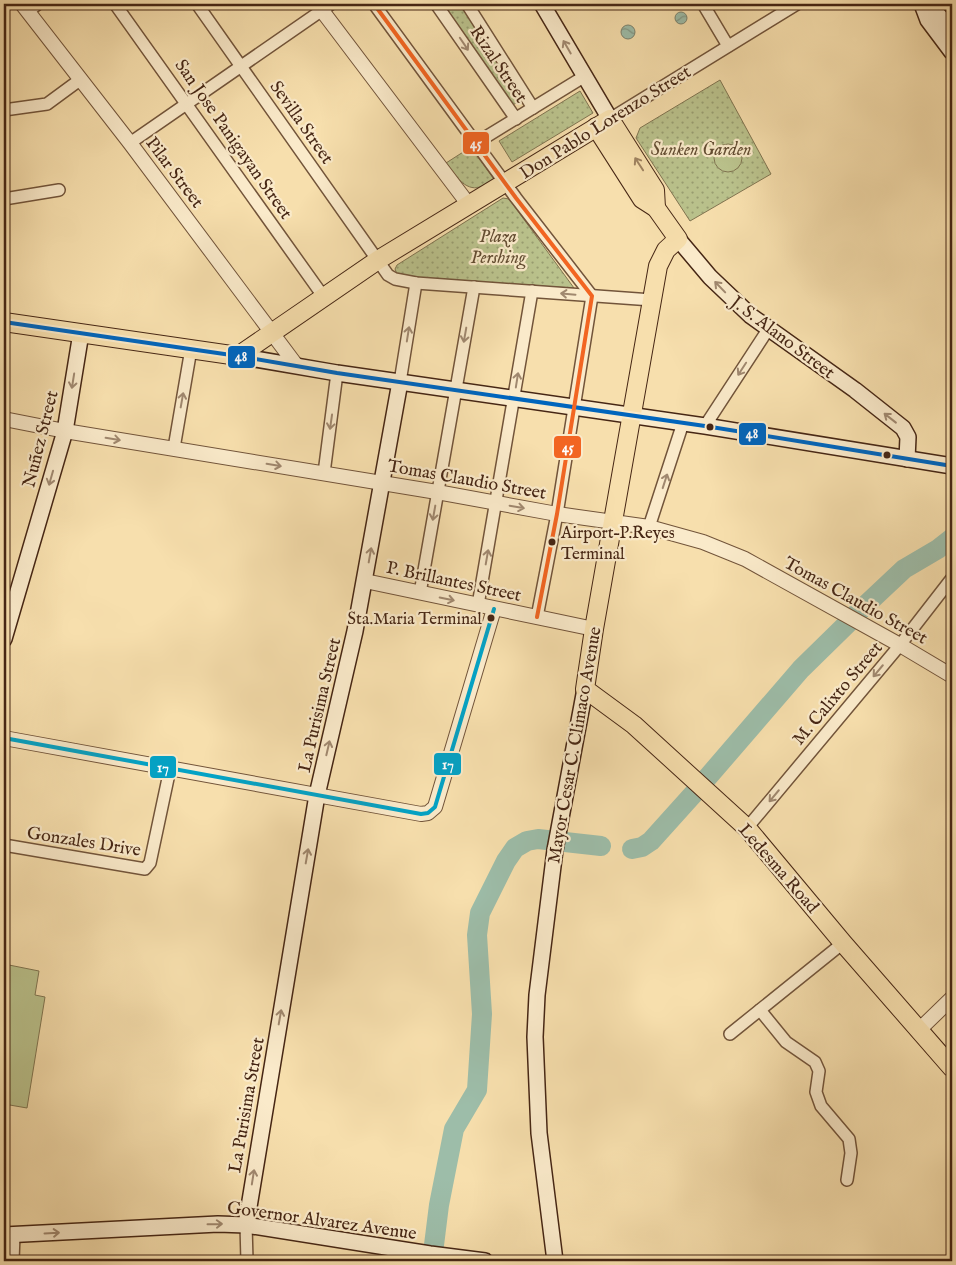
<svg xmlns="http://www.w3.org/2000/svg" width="956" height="1265" viewBox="0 0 956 1265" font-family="'IM FELL English',serif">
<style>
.park{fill:url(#park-dots);stroke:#807450}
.pitch{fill:#bac28c;stroke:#807450}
.water{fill:url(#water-waves);stroke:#7a816d}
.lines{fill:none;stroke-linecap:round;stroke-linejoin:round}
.river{stroke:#9dbda9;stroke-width:20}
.minor-casing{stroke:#72543a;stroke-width:14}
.tertiary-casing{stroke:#72543a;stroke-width:16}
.secondary-casing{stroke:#462614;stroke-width:18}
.primary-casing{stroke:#462614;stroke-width:20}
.minor{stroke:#faeaca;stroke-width:11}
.tertiary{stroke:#faeaca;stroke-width:14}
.secondary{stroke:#faeaca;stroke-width:15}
.primary{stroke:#f7dfad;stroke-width:18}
.bus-1-casing{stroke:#faeaca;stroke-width:8}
.bus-2-casing{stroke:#faeaca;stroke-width:8}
.bus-3-casing{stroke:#faeaca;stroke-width:8}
.bus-1{stroke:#0065bd;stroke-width:4}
.bus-2{stroke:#04a2c5;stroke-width:4}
.bus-3{stroke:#f26522;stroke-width:4}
.oneway{stroke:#a0886f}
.oneway2{stroke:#9e8260}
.bus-dot{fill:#462614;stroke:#faeaca;stroke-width:2}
.labels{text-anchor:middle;stroke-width:4.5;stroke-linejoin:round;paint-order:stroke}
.bus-label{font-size:17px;fill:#462614;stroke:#faeaca;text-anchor:start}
.street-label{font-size:18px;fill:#462614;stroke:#faeaca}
.park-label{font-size:18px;font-style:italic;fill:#634d32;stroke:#faeaca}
.line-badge{stroke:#faeaca;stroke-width:2}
.badge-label{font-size:14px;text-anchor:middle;font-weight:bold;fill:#fff}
</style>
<defs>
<pattern id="park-dots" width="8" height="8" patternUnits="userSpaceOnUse" patternTransform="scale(1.25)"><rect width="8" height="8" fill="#bac28c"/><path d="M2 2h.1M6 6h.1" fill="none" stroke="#999d71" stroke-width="1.8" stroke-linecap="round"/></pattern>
<pattern id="water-waves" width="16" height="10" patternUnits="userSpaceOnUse" patternTransform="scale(1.25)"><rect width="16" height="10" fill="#9dbda9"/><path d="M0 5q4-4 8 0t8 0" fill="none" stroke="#829988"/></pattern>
</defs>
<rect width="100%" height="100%" fill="#f7dfad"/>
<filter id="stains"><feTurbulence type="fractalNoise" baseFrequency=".004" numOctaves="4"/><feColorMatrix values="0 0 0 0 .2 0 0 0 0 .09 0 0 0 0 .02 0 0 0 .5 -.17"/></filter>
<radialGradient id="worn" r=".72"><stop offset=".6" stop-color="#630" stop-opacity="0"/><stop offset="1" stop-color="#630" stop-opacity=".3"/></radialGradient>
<g class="park">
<path d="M443,4H461L523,99L511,106Z"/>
<path d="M720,80L771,174L690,221L636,138L640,128Z"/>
<path d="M580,91L593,113L512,162L499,141Z"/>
<path d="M471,147L494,179C490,181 485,186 480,187C465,192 453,173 446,163Z"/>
<path d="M503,198L509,199L574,288L405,278L397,274L395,269L397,265Z"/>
</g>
<g class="pitch">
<circle cx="728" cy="158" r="14"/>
<path d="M4,964L39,971L35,995L45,997L27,1108L4,1104Z"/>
</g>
<g class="water">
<circle cx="681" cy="18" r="6"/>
<circle cx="628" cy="32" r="7"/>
</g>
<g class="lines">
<g class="river">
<path d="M854,616L904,569L938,549L952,538"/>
<path d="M707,778L801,669L849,622"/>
<path d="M632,849L642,847L651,841L696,791"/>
<path d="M432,1261L439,1205L454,1129L477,1090L482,1014L477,935L480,913L506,861L515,848L527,841L538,839L601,846"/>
</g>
<defs>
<g id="minor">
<path d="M115,4L323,296"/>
<path d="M197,4L388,275L395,279L416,283L652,300"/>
<path d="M374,4L516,198L592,296L557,514L537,617"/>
<path d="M436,4L516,119"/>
<path d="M467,4L533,108"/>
<path d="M703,4L728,46"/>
<path d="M28,11L38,4"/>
<path d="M4,110L47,104L81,79"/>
<path d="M610,119L797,4"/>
<path d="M130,143L331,4"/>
<path d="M476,143L585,76"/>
<path d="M4,199L59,190"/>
<path d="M400,382L416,283"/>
<path d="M705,426L769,328"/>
<path d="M174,448L191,349"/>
<path d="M324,473L337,373"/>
<path d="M649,527L683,423"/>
<path d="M420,593L474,287"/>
<path d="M478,605L532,291"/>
<path d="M747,828L900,645L952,578"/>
<path d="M4,845L145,869L150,863L170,769"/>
<path d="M760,1010L786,1042L815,1062L819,1071L816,1092L821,1106L849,1139L851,1153L847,1180"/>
<path d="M730,1034L843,943"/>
<path d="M246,1225L247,1261"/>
<path d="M13,1261L14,1235"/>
</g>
<g id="tertiary">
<path d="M22,4L130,143L296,365"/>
<path d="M317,4L469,205"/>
<path d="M4,419L65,431L437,492L557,514L649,527L703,542L745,559L900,645L952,676"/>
<path d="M365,581L594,629"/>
<path d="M4,738L421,814L428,813L435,807L494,609"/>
<path d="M919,1030L952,998"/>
</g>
<g id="secondary">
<path d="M542,4L610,119"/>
<path d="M922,4L928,20L952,52"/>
<path d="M929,4L952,31"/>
<path d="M678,239L710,277L751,316L855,390L903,428L908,437L907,459"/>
<path d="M238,356L337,373L705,426L952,466"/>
<path d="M4,639L65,431L81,333"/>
<path d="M246,1225L317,795L355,631L400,382"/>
<path d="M4,1235L218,1224L246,1225L430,1254L485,1261"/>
<path d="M555,1261L539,1133L535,1037L537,995L555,850L585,689"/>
</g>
<g id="primary">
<path d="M596,127L642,199L656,208L678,239L666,250L658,266L594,629L585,689L634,725L747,828L843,943L952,1068"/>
<path d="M4,322L238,356L378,260L610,119L655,190L656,208"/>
</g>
</defs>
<use href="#minor" class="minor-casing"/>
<use href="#tertiary" class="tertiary-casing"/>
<use href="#secondary" class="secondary-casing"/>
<use href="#primary" class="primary-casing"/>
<use href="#minor" class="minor"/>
<use href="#tertiary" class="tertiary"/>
<use href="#secondary" class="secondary"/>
<use href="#primary" class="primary"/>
<defs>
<path id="bus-1" d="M4,322L238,356L337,373L705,426L952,466"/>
<path id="bus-2" d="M4,738L421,814L428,813L435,807L494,609"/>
<path id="bus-3" d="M374,4L516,198L592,296L557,514L537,617"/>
</defs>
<use href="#bus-1" class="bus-1-casing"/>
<use href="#bus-2" class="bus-2-casing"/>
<use href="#bus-3" class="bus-3-casing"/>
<use href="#bus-1" class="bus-1"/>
<use href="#bus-2" class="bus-2"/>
<use href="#bus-3" class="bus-3"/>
</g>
<defs><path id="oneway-shaft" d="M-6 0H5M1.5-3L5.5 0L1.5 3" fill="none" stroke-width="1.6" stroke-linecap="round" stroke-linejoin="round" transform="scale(1.25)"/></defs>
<g class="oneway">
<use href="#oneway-shaft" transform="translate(464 44) rotate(56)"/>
<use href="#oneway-shaft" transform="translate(567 47) rotate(-120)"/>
<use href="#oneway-shaft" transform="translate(720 287) rotate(-134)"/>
<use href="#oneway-shaft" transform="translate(568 294) rotate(-175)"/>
<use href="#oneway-shaft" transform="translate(408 334) rotate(-81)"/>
<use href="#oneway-shaft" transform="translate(465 335) rotate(100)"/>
<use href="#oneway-shaft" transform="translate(742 369) rotate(123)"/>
<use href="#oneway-shaft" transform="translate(517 380) rotate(-81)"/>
<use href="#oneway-shaft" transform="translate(73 381) rotate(99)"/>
<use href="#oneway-shaft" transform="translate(182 400) rotate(-80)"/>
<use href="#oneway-shaft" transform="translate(890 418) rotate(-142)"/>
<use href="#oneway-shaft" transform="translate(331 422) rotate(98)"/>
<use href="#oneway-shaft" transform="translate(113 439) rotate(9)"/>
<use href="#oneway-shaft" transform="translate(274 465) rotate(9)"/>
<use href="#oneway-shaft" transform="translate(51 478) rotate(106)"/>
<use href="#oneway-shaft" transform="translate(665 481) rotate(-72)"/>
<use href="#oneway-shaft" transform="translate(517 507) rotate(10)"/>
<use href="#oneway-shaft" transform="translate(434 513) rotate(100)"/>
<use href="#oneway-shaft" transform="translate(370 555) rotate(-80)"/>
<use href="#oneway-shaft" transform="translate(487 557) rotate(-80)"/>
<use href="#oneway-shaft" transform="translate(447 599) rotate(12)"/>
<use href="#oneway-shaft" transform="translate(878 671) rotate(130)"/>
<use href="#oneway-shaft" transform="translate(328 748) rotate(-77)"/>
<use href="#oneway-shaft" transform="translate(774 796) rotate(130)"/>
<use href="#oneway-shaft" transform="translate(307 856) rotate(-80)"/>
<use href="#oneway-shaft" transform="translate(280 1017) rotate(-80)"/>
<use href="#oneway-shaft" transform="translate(253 1177) rotate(-81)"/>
<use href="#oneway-shaft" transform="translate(215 1224) rotate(-1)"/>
<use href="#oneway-shaft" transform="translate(52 1233) rotate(-3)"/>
</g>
<use class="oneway2" href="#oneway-shaft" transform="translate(639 164) rotate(-123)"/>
<g class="bus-dot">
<circle cx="710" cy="427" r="4.5"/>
<circle cx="887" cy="455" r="4.5"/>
<circle cx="552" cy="542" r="4.5"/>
<circle cx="491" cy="618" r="4.5"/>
</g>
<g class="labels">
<g class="bus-label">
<text x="561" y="538">Airport–P.Reyes<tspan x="561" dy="21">Terminal</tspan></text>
<text x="482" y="624" text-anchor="end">Sta.Maria Terminal</text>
</g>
<g class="street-label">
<text transform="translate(499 64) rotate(56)" y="6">Rizal Street</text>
<text transform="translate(302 122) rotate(55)" y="6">Sevilla Street</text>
<text transform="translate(605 122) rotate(-32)" y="6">Don Pablo Lorenzo Street</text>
<text transform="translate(234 139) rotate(55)" y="6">San Jose Panigayan Street</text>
<text transform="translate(175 172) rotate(53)" y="6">Pilar Street</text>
<text transform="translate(783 337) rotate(37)" y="6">J. S. Alano Street</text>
<text transform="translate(40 439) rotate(-76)" y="6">Nuñez Street</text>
<text transform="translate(467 479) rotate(10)" y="6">Tomas Claudio Street</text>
<text transform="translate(454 581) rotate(12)" y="6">P. Brillantes Street</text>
<text transform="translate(856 600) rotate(29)" y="6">Tomas Claudio Street</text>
<text transform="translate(837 693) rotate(-50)" y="6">M. Calixto Street</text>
<text transform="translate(319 705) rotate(-77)" y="6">La Purisima Street</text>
<text transform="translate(574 745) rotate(-80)" y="6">Mayor Cesar C. Climaco Avenue</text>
<text transform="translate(84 841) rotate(9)" y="6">Gonzales Drive</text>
<text transform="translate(779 868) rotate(49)" y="6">Ledesma Road</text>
<text transform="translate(246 1105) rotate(-80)" y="6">La Purisima Street</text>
<text transform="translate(322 1220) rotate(8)" y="6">Governor Alvarez Avenue</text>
</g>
<g class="park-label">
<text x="701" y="155">Sunken Garden</text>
<text x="498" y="242">Plaza<tspan x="498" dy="21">Pershing</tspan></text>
</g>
</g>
<g class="line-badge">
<rect x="462" y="131" width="28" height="24" rx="5" fill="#f26522"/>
<rect x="227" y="345" width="29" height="24" rx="5" fill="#0065bd"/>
<rect x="738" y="422" width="29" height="24" rx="5" fill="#0065bd"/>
<rect x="553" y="435" width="29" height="24" rx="5" fill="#f26522"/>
<rect x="433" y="752" width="29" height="24" rx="5" fill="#04a2c5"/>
<rect x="149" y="755" width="28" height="24" rx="5" fill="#04a2c5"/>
</g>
<g class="badge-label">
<text x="476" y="148">45</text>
<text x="241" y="361">48</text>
<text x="752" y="438">48</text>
<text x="568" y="452">45</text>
<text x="448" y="769">17</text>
<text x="163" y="772">17</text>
</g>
<rect width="956" height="1265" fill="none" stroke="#f7dfad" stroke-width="20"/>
<rect x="5" y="5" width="946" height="1255" fill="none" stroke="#462614" stroke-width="2.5"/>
<rect x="10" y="10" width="936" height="1245" fill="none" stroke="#462614"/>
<rect width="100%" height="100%" filter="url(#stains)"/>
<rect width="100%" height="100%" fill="url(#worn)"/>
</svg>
